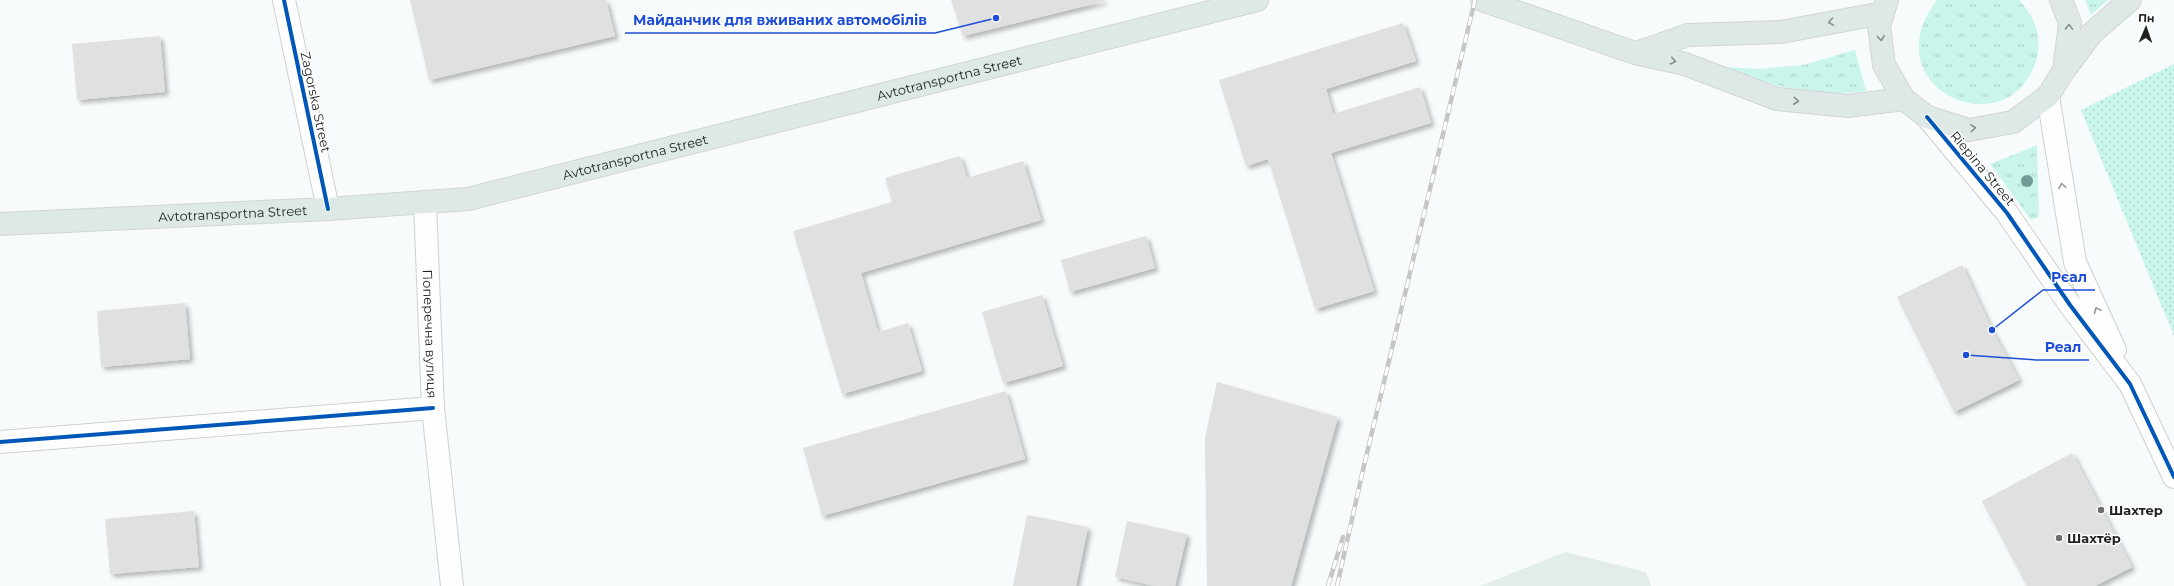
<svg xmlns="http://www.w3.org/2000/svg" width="2174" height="586" viewBox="0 0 2174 586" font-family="Montserrat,sans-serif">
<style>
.built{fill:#e2edeb}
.grass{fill:url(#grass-tufts)}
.park{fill:url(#park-dots)}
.building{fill:#e0e0e0;filter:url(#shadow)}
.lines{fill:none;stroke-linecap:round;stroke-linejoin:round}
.minor-casing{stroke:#cdd1d0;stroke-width:24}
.major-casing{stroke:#d3d5d5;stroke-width:24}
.minor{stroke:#fefefe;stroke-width:22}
.major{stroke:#dee8e7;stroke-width:22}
.rail-casing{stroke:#c6c6c6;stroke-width:4.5}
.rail{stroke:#fff;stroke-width:3;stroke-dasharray:9;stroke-linecap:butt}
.cycleway-casing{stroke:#fff;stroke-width:6}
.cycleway{stroke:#0057b8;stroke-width:4}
.tree{fill:#709c97}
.oneway{stroke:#888e8d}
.oneway2{stroke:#999b9a}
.poi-dot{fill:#6a6d6d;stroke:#fff;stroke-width:1.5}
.labels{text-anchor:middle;stroke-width:3;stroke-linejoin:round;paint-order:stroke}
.street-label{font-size:13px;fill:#1e2120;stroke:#fff}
.poi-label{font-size:13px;font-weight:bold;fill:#1e2120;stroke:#fff;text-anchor:start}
.leader{fill:none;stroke:#1d4ed8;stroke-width:1.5}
.callout-dot{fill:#1d4ed8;stroke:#fff;stroke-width:1.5}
.callout-label{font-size:14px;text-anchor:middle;font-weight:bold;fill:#1d4ed8;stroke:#fff;stroke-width:3;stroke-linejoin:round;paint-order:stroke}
</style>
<defs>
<pattern id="grass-tufts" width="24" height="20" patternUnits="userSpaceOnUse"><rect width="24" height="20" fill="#c9f5ed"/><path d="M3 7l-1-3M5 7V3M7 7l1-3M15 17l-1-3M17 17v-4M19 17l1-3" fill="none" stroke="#acd2cb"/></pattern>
<pattern id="park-dots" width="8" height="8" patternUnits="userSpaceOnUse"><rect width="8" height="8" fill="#c9f5ed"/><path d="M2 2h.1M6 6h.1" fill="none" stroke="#acd2cb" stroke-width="1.8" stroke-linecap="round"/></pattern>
<filter id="shadow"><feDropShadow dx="3.5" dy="3.5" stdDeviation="2" flood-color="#0004"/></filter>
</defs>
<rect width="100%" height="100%" fill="#f7fbfb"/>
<path class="built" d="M1565,552L1646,572L1651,586H1480Z"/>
<g class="grass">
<path d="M1937,0H2019C2035,17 2043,38 2036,61C2007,150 1870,87 1937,0Z"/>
<path d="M2085,0H2108L2091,15Z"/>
<path d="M1855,50L1866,91C1813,99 1761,82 1710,66L1758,69L1803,65Z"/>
<path d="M2037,145L2039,217L2031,220L1990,164Z"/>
</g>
<path class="park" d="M2174,64V336L2081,110Z"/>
<g class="building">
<path d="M410,0H606L615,36L429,80Z"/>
<path d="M951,0H1105V1L963,36Z"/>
<path d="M1403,23L1416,61L1326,89L1333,114L1420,87L1431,123L1331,153L1374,291L1315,309L1268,159L1246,166L1219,80Z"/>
<path d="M160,36L165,92L77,100L72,44Z"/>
<path d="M960,156L967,178L1023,161L1041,220L861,273L878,332L908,323L922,371L842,394L793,231L892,202L885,178Z"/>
<path d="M1146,236L1155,268L1070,292L1061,260Z"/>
<path d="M1962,265L1992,330L2019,380L1954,412L1897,297Z"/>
<path d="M1042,295L1063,366L1003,383L982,312Z"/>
<path d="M185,303L190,359L101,367L97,311Z"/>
<path d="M1217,382L1338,417L1291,586H1207L1205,438Z"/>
<path d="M1006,391L1025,459L822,516L803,448Z"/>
<path d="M2072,453L2132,567L2095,586H2027L1982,501Z"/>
<path d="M194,511L199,567L110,574L105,519Z"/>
<path d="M1027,515L1088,527L1076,586H1013Z"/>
<path d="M1127,521L1187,534L1175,586H1155L1115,577Z"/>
</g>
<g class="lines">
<defs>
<g id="minor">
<path d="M284,0L328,209"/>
<path d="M2048,96L2075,262L2115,350"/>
<path d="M1927,117L2007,213L2070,305L2130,384L2174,477"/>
<path id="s1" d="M425,202L433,408L452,586"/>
<path d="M0,442L433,408"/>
</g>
<g id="major">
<path d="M1482,0L1635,53L1685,64L1777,99L1848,106L1904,99"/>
<path d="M1887,0L1879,26L1884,65L1904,99L1927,117L1969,130L2013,122L2048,96L2064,70L2070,23L2061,0"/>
<path d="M1636,53L1688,35L1781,32L1883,13"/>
<path d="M2065,69L2091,34L2130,0"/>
<path id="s2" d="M0,224L328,209L468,199L1257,0"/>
</g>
</defs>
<use href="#minor" class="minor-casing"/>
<use href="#major" class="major-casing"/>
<use href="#minor" class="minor"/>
<use href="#major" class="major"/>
<defs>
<g id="rail">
<path d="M1328,586L1343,537"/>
<path d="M1337,586L1363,470L1475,0"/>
</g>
</defs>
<use href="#rail" class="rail-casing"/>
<use href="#rail" class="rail"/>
<defs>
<g id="cycleway">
<path d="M284,0L328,209"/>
<path d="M1927,117L2007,213L2070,305L2130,384L2174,477"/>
<path d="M0,442L433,408"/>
</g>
</defs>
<use href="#cycleway" class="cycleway-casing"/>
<use href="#cycleway" class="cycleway"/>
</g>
<circle class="tree" cx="2027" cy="181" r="6"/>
<defs><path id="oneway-chevron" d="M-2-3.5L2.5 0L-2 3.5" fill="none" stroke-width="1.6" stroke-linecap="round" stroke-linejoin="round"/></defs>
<g class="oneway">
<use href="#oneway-chevron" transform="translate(1831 22) rotate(170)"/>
<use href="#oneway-chevron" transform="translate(2069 27) rotate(-88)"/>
<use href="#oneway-chevron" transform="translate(1881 38) rotate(83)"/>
<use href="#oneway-chevron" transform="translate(1673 61) rotate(12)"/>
<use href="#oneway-chevron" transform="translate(1796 101) rotate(6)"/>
<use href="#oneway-chevron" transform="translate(1973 128) rotate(-5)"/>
</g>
<g class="oneway2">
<use href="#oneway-chevron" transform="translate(2062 186) rotate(-99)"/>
<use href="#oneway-chevron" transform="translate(2097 310) rotate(-114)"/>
</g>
<g class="poi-dot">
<circle cx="2101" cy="510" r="4"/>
<circle cx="2059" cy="538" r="4"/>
</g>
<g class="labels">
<g class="street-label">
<text dy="5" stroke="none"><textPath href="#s2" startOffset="965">Avtotransportna Street</textPath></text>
<text transform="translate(316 102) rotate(78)" y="5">Zagorska Street</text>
<text dy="5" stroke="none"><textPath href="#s2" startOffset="641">Avtotransportna Street</textPath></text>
<text transform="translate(1983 168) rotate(50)" y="5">Riepina Street</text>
<text dy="5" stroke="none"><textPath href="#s2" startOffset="233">Avtotransportna Street</textPath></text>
<text dy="5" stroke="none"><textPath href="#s1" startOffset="132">Поперечна вулиця</textPath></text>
</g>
<g class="poi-label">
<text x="2109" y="515">Шахтер</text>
<text x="2067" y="543">Шахтёр</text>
</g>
</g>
<path class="leader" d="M996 18L935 33H625M1992 330L2043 290H2095M1966 355L2037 360H2089"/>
<g class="callout-dot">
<circle cx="996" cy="18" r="4"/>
<circle cx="1992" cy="330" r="4"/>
<circle cx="1966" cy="355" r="4"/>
</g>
<g class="callout-label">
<text x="780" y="25">Майданчик для вживаних автомобілів</text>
<text x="2069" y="282">Рєал</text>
<text x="2063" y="352">Реал</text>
</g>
<g transform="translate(2146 28) rotate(2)" stroke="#ffffff" stroke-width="3" paint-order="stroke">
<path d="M0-3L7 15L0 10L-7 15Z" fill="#1e2120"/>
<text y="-6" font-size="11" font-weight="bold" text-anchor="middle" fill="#1e2120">Пн</text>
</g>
</svg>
